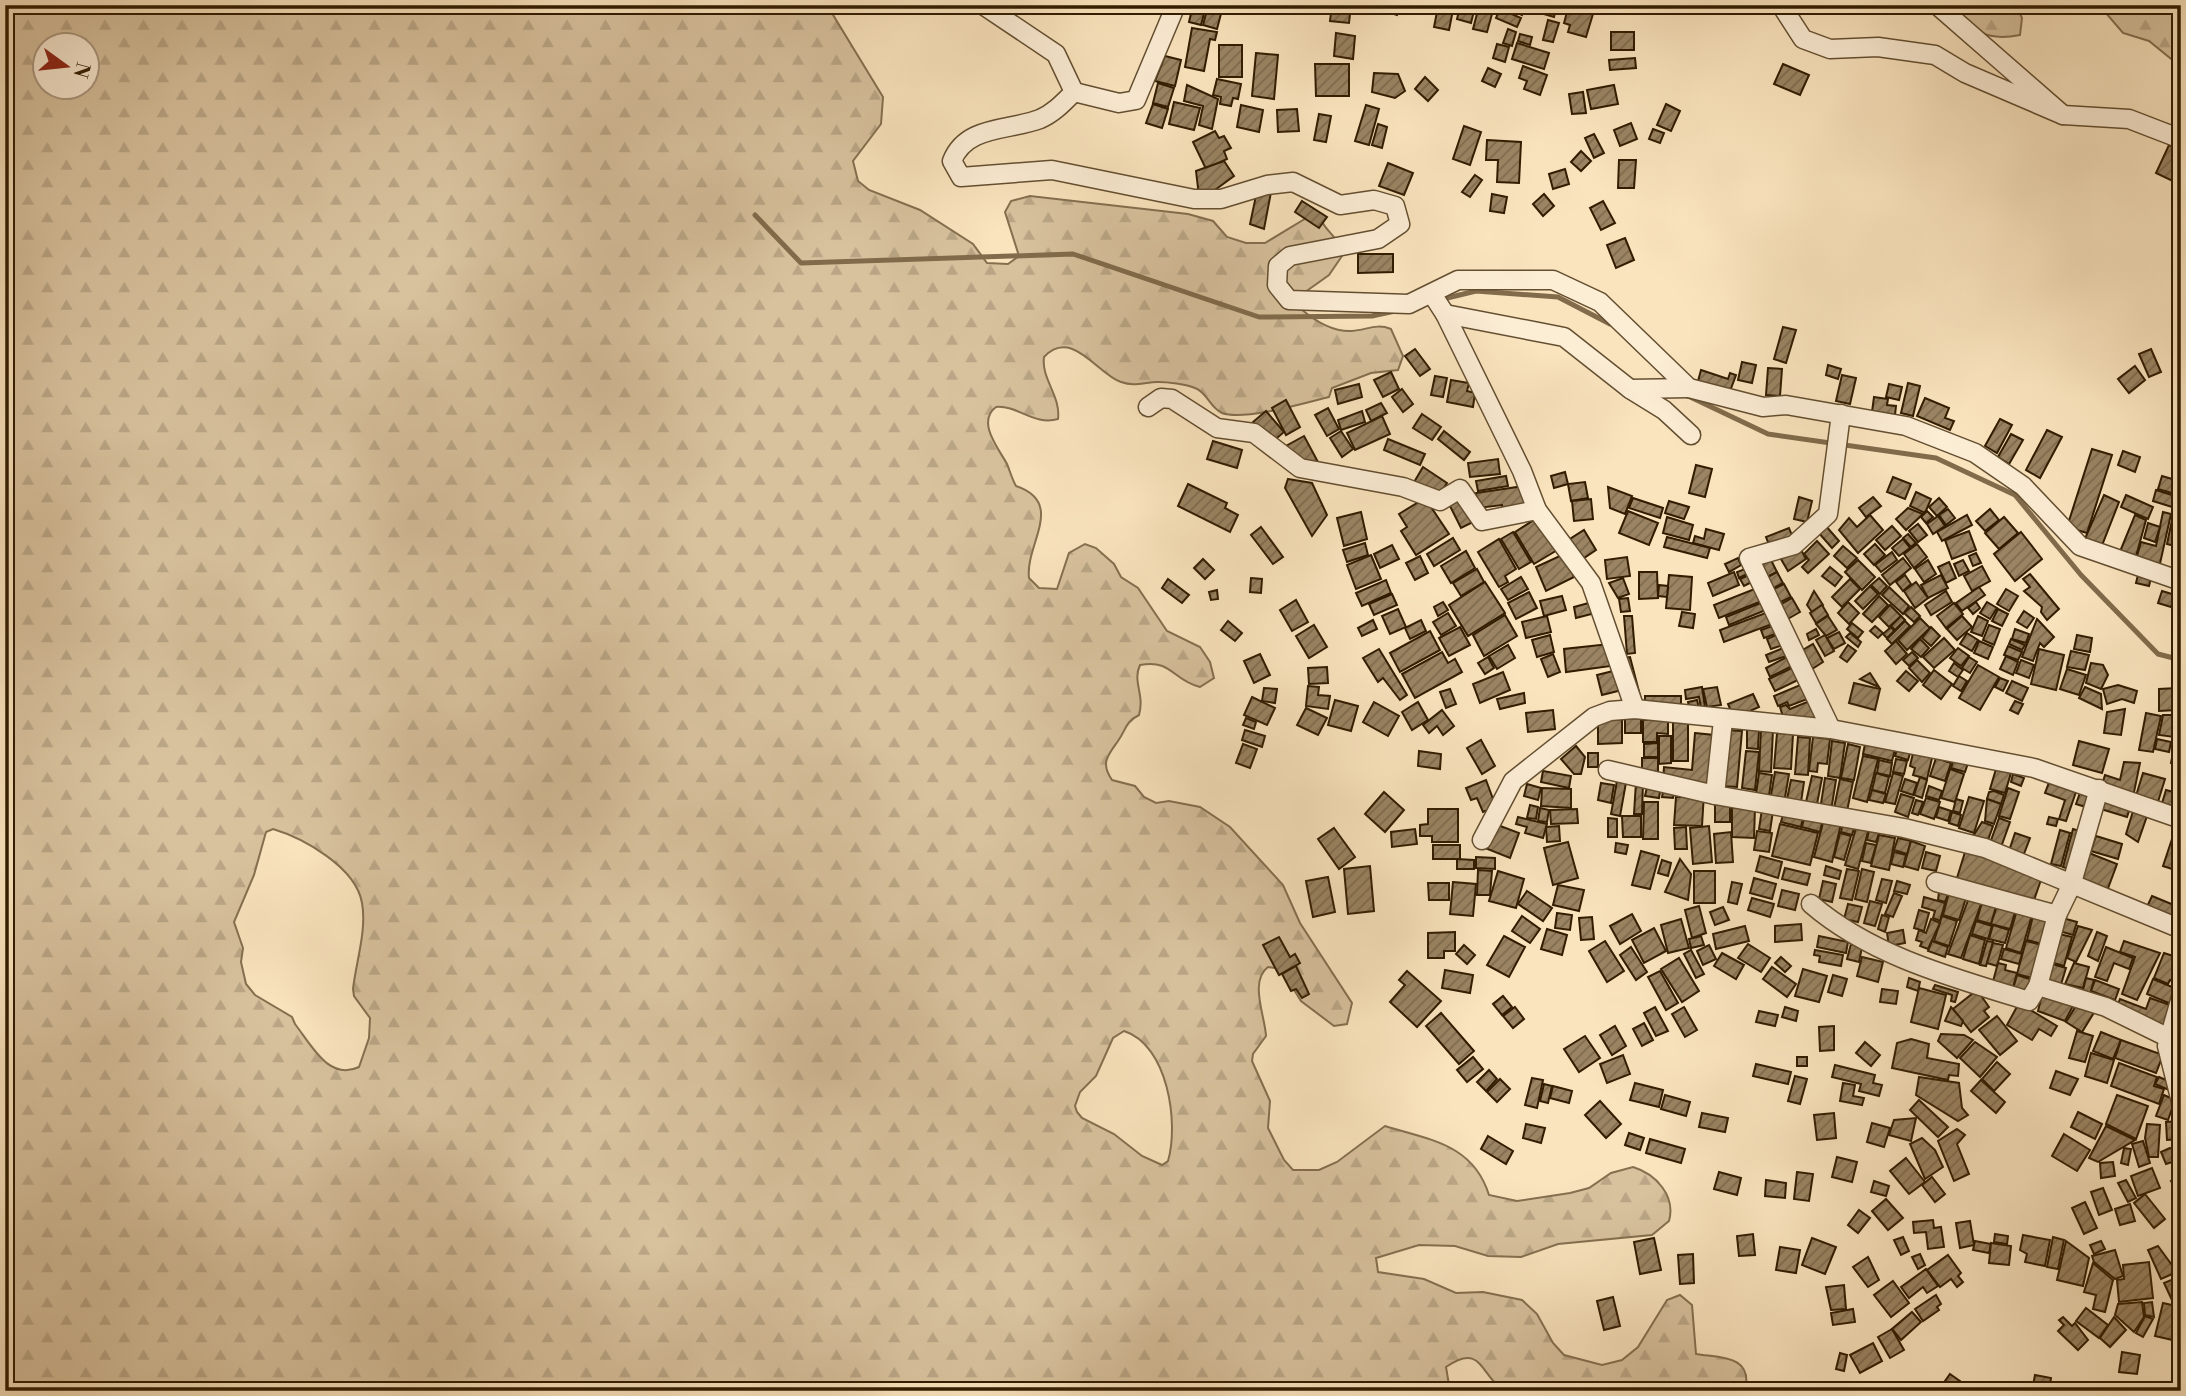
<svg xmlns="http://www.w3.org/2000/svg" width="2186" height="1396" viewBox="0 0 2186 1396" font-family="'Libre Bodoni',serif">
<style>
.forest{fill:url(#forest-firs);stroke:#846f4f;stroke-width:2;fill-rule:evenodd}
.lines{fill:none;stroke-linecap:round;stroke-linejoin:round}
.stream{stroke:#816b4b;stroke-width:5}
.building{fill:url(#building-hatch);stroke:#311c00;stroke-width:2}
.street-casing{stroke:#634e30;stroke-width:21}
.street{stroke:#fcedd5;stroke-width:18}
</style>
<defs>
<pattern id="forest-firs" width="22" height="20" patternUnits="userSpaceOnUse" patternTransform="scale(1.75)"><rect width="22" height="20" fill="#d8c29e"/><path d="M5 1l3.5 6h-7zM16 11l3.5 6h-7z" fill="#baa686"/></pattern>
<pattern id="building-hatch" width="6" height="6" patternUnits="userSpaceOnUse" patternTransform="scale(1.75)"><rect width="6" height="6" fill="#9a8463"/><path d="M-1 1l2-2M0 6l6-6M5 7l2-2" fill="none" stroke="#7e6b4f"/></pattern>
</defs>
<rect width="100%" height="100%" fill="#fae4be"/>
<filter id="stains"><feTurbulence type="fractalNoise" baseFrequency=".00286" numOctaves="4"/><feColorMatrix values="0 0 0 0 .2 0 0 0 0 .09 0 0 0 0 .02 0 0 0 .5 -.17"/></filter>
<radialGradient id="worn" r=".72"><stop offset=".6" stop-color="#630" stop-opacity="0"/><stop offset="1" stop-color="#630" stop-opacity=".3"/></radialGradient>
<g class="forest">
<path d="M5,5H827L883,97L881,124L853,161L858,181L869,190L920,210L973,244L987,263L1008,264L1019,256L1005,212L1011,201L1030,196L1188,214L1213,221L1227,237L1246,243H1265L1308,217L1321,220C1327,233 1343,241 1342,256L1329,275L1301,295V309C1315,321 1333,332 1352,331C1367,330 1376,323 1391,329L1403,356L1398,370L1371,373L1332,388L1329,397C1305,403 1244,421 1222,413C1210,408 1207,392 1195,388C1186,384 1167,382 1158,382C1144,382 1135,387 1121,382C1098,375 1072,327 1044,357C1041,379 1061,396 1058,419C1034,426 1018,405 996,407C976,422 999,449 1007,464C1010,471 1012,479 1016,486C1066,503 1025,544 1029,578L1039,588L1057,589L1069,553L1085,544L1096,548L1114,564L1121,577L1138,588L1167,631L1200,647L1210,662L1214,678L1200,687C1172,680 1172,659 1140,665C1132,682 1145,694 1139,715C1125,722 1126,730 1118,741C1108,755 1100,763 1112,780L1135,786L1144,797L1156,803L1169,801L1200,807L1230,827L1283,885L1300,923L1352,1003L1347,1024L1334,1026L1301,1001L1281,969L1268,967C1249,981 1265,1016 1266,1036L1253,1054L1252,1061L1270,1101L1268,1128L1284,1160L1293,1170H1319L1337,1162L1385,1126C1430,1140 1473,1144 1489,1195L1517,1201L1570,1193L1589,1188L1611,1173L1633,1167C1656,1174 1676,1196 1669,1221L1652,1235L1558,1244L1521,1257L1488,1256L1455,1246L1419,1245L1376,1258L1378,1272L1424,1279L1456,1293L1483,1292L1522,1300L1537,1314L1553,1343L1564,1355L1602,1365L1622,1360L1638,1347L1667,1300L1680,1295L1692,1305L1696,1354C1718,1358 1754,1354 1745,1391H1504C1480,1375 1482,1342 1446,1367L1450,1391H5ZM46,46H88V88H46ZM273,829C303,838 356,867 362,903C367,930 356,962 353,989L354,996L370,1018L369,1038L359,1067C329,1081 312,1046 295,1024L292,1017L255,995L246,984L241,962L243,948L234,922L254,875L266,832ZM1124,1031C1168,1045 1179,1123 1168,1161L1162,1165L1142,1156L1114,1134L1082,1118L1077,1112L1075,1106L1080,1092L1096,1076L1113,1038Z"/>
<path d="M1953,5H2016L2022,18L2020,35C1984,42 1975,31 1953,5Z"/>
<path d="M2099,5H2181V67L2149,41L2123,33Z"/>
</g>
<g class="lines">
<g class="stream">
<path d="M755,215L801,263L1073,254L1259,317L1372,316L1395,311"/>
<path d="M1439,300L1476,291L1558,297L1610,324"/>
<path d="M1686,395L1768,434L1936,458L2015,495L2081,575L2158,654L2181,660"/>
</g>
</g>
<g class="building">
<path d="M1193,5L1206,6L1201,25L1189,22Z"/>
<path d="M1203,5H1237L1235,13Z"/>
<path d="M1295,5H1319L1318,13Z"/>
<path d="M1332,5H1351L1349,23L1330,21Z"/>
<path d="M1387,5H1401L1397,15L1385,11Z"/>
<path d="M1423,5H1454L1449,30L1434,27L1437,12L1422,10Z"/>
<path d="M1474,5H1495L1493,10Z"/>
<path d="M1502,5H1524L1525,6L1522,15Z"/>
<path d="M1547,5H1557L1554,17L1544,14Z"/>
<path d="M1569,5H1584L1582,11L1593,14L1586,37L1568,32L1570,25L1564,23Z"/>
<path d="M1208,6L1222,10L1217,29L1203,25Z"/>
<path d="M1460,7L1474,11L1471,23L1457,19Z"/>
<path d="M1500,9L1521,18L1517,27L1496,18Z"/>
<path d="M1478,10L1492,14L1487,32L1473,29Z"/>
<path d="M1548,20L1559,23L1553,42L1543,40Z"/>
<path d="M1192,28L1217,32L1215,40L1210,39L1204,71L1185,67Z"/>
<path d="M1508,29L1516,32L1512,46L1503,43Z"/>
<rect x="1611" y="32" width="23" height="18"/>
<path d="M1336,33L1355,36L1353,59L1334,56Z"/>
<path d="M1520,34L1532,37L1530,45L1518,41Z"/>
<path d="M1517,43L1549,53L1544,69L1512,59Z"/>
<path d="M1497,44L1509,47L1505,62L1493,58Z"/>
<rect x="1219" y="45" width="23" height="32"/>
<path d="M1256,53L1278,55L1274,99L1252,96Z"/>
<path d="M1165,56L1181,60L1175,86L1155,81Z"/>
<path d="M1635,58L1636,68L1610,70L1609,60Z"/>
<path d="M1315,64H1349V96H1316Z"/>
<path d="M1783,64L1809,75L1800,95L1774,84Z"/>
<path d="M1523,66L1547,75L1540,95L1524,89L1527,81L1519,78Z"/>
<path d="M1488,68L1501,74L1495,87L1482,81Z"/>
<path d="M1374,73L1398,74L1405,91L1395,98L1372,92Z"/>
<path d="M1425,77L1438,90L1428,101L1415,89Z"/>
<path d="M1217,79L1241,84L1238,99L1233,98L1231,106L1220,104L1221,97L1213,95Z"/>
<path d="M1158,83L1174,88L1168,107L1153,103Z"/>
<path d="M1187,85L1218,99L1212,129L1199,125L1203,106L1184,101Z"/>
<path d="M1614,85L1618,104L1591,109L1587,90Z"/>
<path d="M1583,92L1586,113L1572,114L1569,94Z"/>
<path d="M1174,102L1200,108L1194,130L1169,124Z"/>
<path d="M1153,104L1168,109L1162,128L1146,123Z"/>
<path d="M1666,104L1680,111L1671,131L1657,125Z"/>
<path d="M1241,105L1263,110L1259,132L1237,127Z"/>
<path d="M1366,105L1379,109L1369,145L1355,141Z"/>
<path d="M1297,109L1299,131L1278,132L1277,110Z"/>
<path d="M1319,114L1331,116L1326,142L1314,140Z"/>
<path d="M1631,123L1637,139L1620,146L1614,130Z"/>
<path d="M1378,124L1387,127L1382,148L1372,145Z"/>
<path d="M1464,126L1481,132L1470,165L1453,159Z"/>
<path d="M1653,129L1664,133L1660,143L1649,139Z"/>
<path d="M1215,131L1219,138L1224,136L1231,148L1224,151L1227,159L1206,169L1193,142Z"/>
<path d="M1594,134L1604,153L1594,158L1585,138Z"/>
<path d="M1487,140L1521,142L1519,183L1497,182L1498,160H1486Z"/>
<path d="M2169,145L2181,150V185L2156,173Z"/>
<path d="M1581,151L1591,161L1581,171L1571,162Z"/>
<path d="M1619,160H1636L1634,188H1618Z"/>
<path d="M1224,161L1234,176L1215,190V197L1199,196L1196,171Z"/>
<path d="M1388,163L1413,173L1404,195L1379,186Z"/>
<path d="M1565,169L1569,184L1553,189L1549,174Z"/>
<path d="M1475,175L1482,180L1470,197L1462,192Z"/>
<path d="M1272,187L1264,229L1250,224L1257,191Z"/>
<path d="M1492,194L1507,197L1504,213L1490,211Z"/>
<path d="M1544,194L1554,206L1543,216L1533,204Z"/>
<path d="M1302,201L1327,217L1319,228L1295,212Z"/>
<path d="M1603,201L1615,223L1601,230L1590,208Z"/>
<path d="M1625,238L1634,260L1616,268L1607,245Z"/>
<path d="M1358,254H1393V272L1358,273Z"/>
<path d="M1783,327L1796,330L1786,363L1774,359Z"/>
<path d="M1415,349L1430,369L1420,376L1405,356Z"/>
<path d="M2151,349L2161,372L2149,377L2139,354Z"/>
<path d="M1742,362L1756,365L1752,383L1738,380Z"/>
<path d="M1828,365L1841,369L1838,379L1826,375Z"/>
<path d="M2135,366L2145,380L2129,393L2118,379Z"/>
<path d="M1768,368L1782,369L1780,396L1766,395Z"/>
<path d="M1701,370L1728,379L1730,373L1736,375L1730,391L1698,381Z"/>
<path d="M1391,372L1399,389L1383,397L1374,380Z"/>
<path d="M1842,375L1856,378L1850,404L1836,401Z"/>
<path d="M1435,376L1447,378L1443,397L1431,395Z"/>
<path d="M1451,380L1469,383L1467,391L1475,393L1473,407L1447,402Z"/>
<path d="M1908,383L1920,386L1913,416L1901,413Z"/>
<path d="M1359,384L1362,397L1338,404L1335,390Z"/>
<path d="M1889,384L1902,387L1899,400L1886,397Z"/>
<path d="M1402,389L1413,404L1403,412L1392,397Z"/>
<path d="M1874,397L1888,399L1887,405L1896,406L1895,415L1872,412Z"/>
<path d="M1925,398L1949,408L1945,418L1954,421L1950,430L1917,416Z"/>
<path d="M1286,400L1300,427L1286,435L1272,408Z"/>
<path d="M1381,403L1387,413L1371,421L1366,410Z"/>
<path d="M1328,408L1339,429L1327,436L1315,415Z"/>
<path d="M1266,411L1284,432L1271,443L1253,422Z"/>
<path d="M1362,411L1365,422L1341,430L1338,420Z"/>
<path d="M1422,414L1441,427L1432,440L1413,428Z"/>
<path d="M1382,416L1390,434L1355,450L1347,433Z"/>
<path d="M2000,419L2012,425L1997,453L1985,446Z"/>
<path d="M2047,430L2062,437L2040,478L2026,470Z"/>
<path d="M1341,431L1353,449L1342,457L1330,438Z"/>
<path d="M1444,431L1470,452L1464,460L1438,439Z"/>
<path d="M2011,434L2023,440L2009,464L1998,457Z"/>
<path d="M1304,436L1318,462L1307,467L1286,446Z"/>
<path d="M1388,439L1425,454L1420,465L1384,450Z"/>
<path d="M1213,441L1242,450L1237,468L1207,459Z"/>
<path d="M2092,449L2112,455L2087,533L2067,527Z"/>
<path d="M2123,451L2140,457L2135,472L2118,465Z"/>
<path d="M1498,459L1500,474L1470,477L1468,463Z"/>
<path d="M1696,465L1712,469L1705,497L1689,493Z"/>
<path d="M1423,467L1447,483L1436,500L1413,484Z"/>
<path d="M1565,472L1568,484L1554,488L1551,476Z"/>
<path d="M1506,476L1508,486L1478,491L1476,481Z"/>
<path d="M2162,476L2179,481L2175,494L2158,489Z"/>
<path d="M1893,477L1911,484L1905,499L1887,492Z"/>
<path d="M1288,479L1312,483L1327,515L1312,536L1285,488Z"/>
<path d="M1585,482L1588,498L1571,501L1568,484Z"/>
<path d="M1188,484L1227,503L1225,508L1238,515L1230,532L1178,506Z"/>
<path d="M1524,486L1527,507L1503,511L1502,505L1478,508L1476,493Z"/>
<path d="M1608,487L1632,496L1625,514L1610,508Z"/>
<path d="M2156,490L2175,496L2172,507L2153,501Z"/>
<path d="M1916,492L1931,499L1925,513L1910,506Z"/>
<path d="M2104,495L2119,502L2101,548L2084,541Z"/>
<path d="M2126,495L2153,507L2148,519L2121,507Z"/>
<path d="M1799,497L1812,501L1807,522L1794,519Z"/>
<path d="M1873,497L1881,506L1866,517L1859,508Z"/>
<path d="M1425,498L1449,534L1416,555L1401,531L1407,527L1399,514Z"/>
<path d="M1461,498L1473,522L1461,528L1449,504Z"/>
<path d="M1633,498L1663,508L1660,518L1629,508Z"/>
<path d="M1939,498L1947,507L1937,516L1929,507Z"/>
<path d="M1591,499L1593,519L1574,521L1572,501Z"/>
<path d="M1669,501L1689,507L1684,519L1665,513Z"/>
<path d="M1908,508L1923,514L1906,530L1896,519Z"/>
<path d="M1948,509L1955,518L1946,525L1939,515Z"/>
<path d="M1990,509L1999,520L1985,531L1976,521Z"/>
<path d="M1628,511L1658,523L1649,545L1619,533Z"/>
<path d="M1927,511L1933,517L1926,523L1921,517Z"/>
<path d="M1361,512L1367,539L1344,546L1337,518Z"/>
<path d="M2163,512L2171,514L2159,568L2135,563L2141,542L2156,546Z"/>
<path d="M1870,515L1883,530L1858,553L1839,530L1849,518L1857,527Z"/>
<path d="M1967,515L1972,525L1942,541L1937,532Z"/>
<path d="M2135,515L2146,520L2135,560L2119,554Z"/>
<path d="M2173,515L2181,516L2175,546L2167,544Z"/>
<path d="M1540,516L1559,549L1534,564L1515,532Z"/>
<path d="M1938,516L1945,526L1933,534L1927,524Z"/>
<path d="M1667,517L1693,525L1689,540L1663,533Z"/>
<path d="M2004,517L2018,533L1999,549L1985,533Z"/>
<path d="M2148,523L2160,527L2155,542L2144,538Z"/>
<path d="M1918,524L1927,535L1918,542L1909,531Z"/>
<path d="M1825,525L1839,541L1832,548L1818,532Z"/>
<path d="M1892,526L1901,536L1885,550L1876,540Z"/>
<path d="M1261,527L1283,557L1273,564L1251,535Z"/>
<path d="M1789,528L1793,538L1770,547L1766,537Z"/>
<path d="M1706,529L1724,534L1719,550L1693,543L1695,536L1704,539Z"/>
<path d="M1584,530L1596,550L1578,562L1565,542Z"/>
<path d="M1969,531L1976,550L1952,559L1945,540Z"/>
<path d="M1513,532L1531,562L1519,569L1501,539Z"/>
<path d="M2021,532L2042,559L2015,581L1994,554Z"/>
<path d="M1908,534L1916,543L1911,547L1903,538Z"/>
<path d="M1667,537L1710,548L1707,558L1664,547Z"/>
<path d="M1453,538L1460,550L1434,566L1427,554Z"/>
<path d="M1499,539L1516,569L1505,576L1508,582L1499,587L1478,552Z"/>
<path d="M1903,539L1910,548L1899,556L1892,548Z"/>
<path d="M1817,541L1829,554L1808,573L1802,567L1809,560L1804,554Z"/>
<path d="M1365,543L1368,555L1347,562L1343,550Z"/>
<path d="M1875,544L1885,555L1874,565L1864,554Z"/>
<path d="M1917,544L1927,557L1914,568L1904,554Z"/>
<path d="M1392,545L1399,559L1380,568L1374,554Z"/>
<path d="M1843,546L1857,558L1847,568L1834,556Z"/>
<path d="M1800,548L1806,559L1788,571L1781,559Z"/>
<path d="M1466,551L1475,568L1451,583L1441,566Z"/>
<path d="M1892,552L1897,560L1881,572L1875,565Z"/>
<path d="M1976,553L1981,563L1973,566L1969,556Z"/>
<path d="M1564,554L1574,577L1546,591L1536,567Z"/>
<path d="M1371,555L1381,579L1356,589L1347,565Z"/>
<path d="M1420,556L1428,573L1415,580L1406,563Z"/>
<path d="M1627,557L1630,576L1607,579L1605,560Z"/>
<path d="M1738,558L1741,565L1729,572L1725,564Z"/>
<path d="M1903,558L1911,568L1890,585L1882,575Z"/>
<path d="M1203,559L1214,570L1205,579L1194,568Z"/>
<path d="M1771,560L1777,572L1765,578L1759,566Z"/>
<path d="M1858,560L1875,577L1862,590L1845,572Z"/>
<path d="M1928,560L1936,574L1924,582L1915,569Z"/>
<path d="M1963,560L1969,571L1959,576L1954,564Z"/>
<path d="M1949,562L1956,578L1946,583L1938,567Z"/>
<path d="M1982,566L1990,581L1972,591L1964,576Z"/>
<path d="M1830,567L1842,577L1835,586L1822,576Z"/>
<path d="M1477,569L1484,582L1461,596L1453,583Z"/>
<path d="M1745,569L1747,574L1739,578L1737,572Z"/>
<path d="M2139,571L2152,574L2149,586L2136,583Z"/>
<path d="M1639,572H1657L1658,598L1639,599Z"/>
<path d="M1734,572L1739,585L1713,596L1708,583Z"/>
<path d="M1777,572L1783,583L1772,589L1766,578Z"/>
<path d="M1751,574L1754,581L1744,586L1740,579Z"/>
<path d="M2030,574L2059,609L2047,620L2041,612L2042,607L2024,591L2030,587L2023,579Z"/>
<path d="M1669,575L1692,577L1690,610L1666,608Z"/>
<path d="M1905,575L1911,584L1903,591L1896,582Z"/>
<path d="M1941,575L1948,588L1928,598L1921,585Z"/>
<path d="M1521,577L1528,589L1508,600L1501,589Z"/>
<path d="M1251,578L1262,579L1261,593L1250,592Z"/>
<path d="M1623,578L1629,594L1618,598L1609,583Z"/>
<path d="M1879,578L1887,586L1880,594L1871,585Z"/>
<path d="M1168,579L1189,595L1182,603L1162,588Z"/>
<path d="M1850,579L1860,589L1842,607L1832,597Z"/>
<path d="M1386,580L1391,593L1362,606L1356,593Z"/>
<path d="M1485,582L1505,613L1468,636L1449,605Z"/>
<path d="M1916,582L1928,598L1915,608L1904,591Z"/>
<path d="M1784,584L1791,597L1779,603L1772,590Z"/>
<path d="M1659,585L1668,586L1667,597L1658,596Z"/>
<path d="M1870,586L1878,594L1863,609L1855,601Z"/>
<path d="M1889,587L1909,606L1903,614L1882,595Z"/>
<path d="M1979,587L1985,595L1962,611L1956,603Z"/>
<path d="M2178,587H2181V604L2175,602Z"/>
<path d="M1757,588L1762,601L1719,618L1714,605Z"/>
<path d="M2006,589L2018,596L2009,611L1997,604Z"/>
<path d="M1217,590L1218,599L1211,600L1209,592Z"/>
<path d="M1814,591L1823,605L1812,612L1807,605Z"/>
<path d="M1946,591L1952,602L1931,615L1925,605Z"/>
<path d="M2162,591L2175,595L2171,607L2158,603Z"/>
<path d="M1529,592L1537,608L1516,619L1508,603Z"/>
<path d="M1392,594L1397,605L1374,615L1369,604Z"/>
<path d="M1562,596L1566,610L1544,616L1540,601Z"/>
<path d="M1879,596L1888,605L1872,622L1863,614Z"/>
<path d="M1628,598L1630,611L1621,612L1619,599Z"/>
<path d="M1792,598L1800,612L1786,620L1778,606Z"/>
<path d="M1296,600L1308,622L1292,631L1280,610Z"/>
<path d="M1596,601L1599,612L1576,618L1574,607Z"/>
<path d="M1443,602L1448,610L1438,616L1434,607Z"/>
<path d="M1763,602L1766,610L1729,625L1726,617Z"/>
<path d="M1848,602L1859,613L1849,624L1838,613Z"/>
<path d="M1976,602L1980,608L1973,614L1968,608Z"/>
<path d="M1987,602L1997,608L1990,619L1980,613Z"/>
<path d="M1954,603L1963,614L1946,628L1937,616Z"/>
<path d="M1822,605L1828,615L1816,623L1810,613Z"/>
<path d="M1890,605L1901,616L1889,627L1879,617Z"/>
<path d="M1911,607L1920,616L1914,622L1904,613Z"/>
<path d="M1398,609L1406,627L1390,634L1382,616Z"/>
<path d="M1998,609L2008,614L2002,626L1992,621Z"/>
<path d="M1771,611L1775,623L1724,642L1720,630Z"/>
<path d="M2024,611L2034,618L2027,628L2017,622Z"/>
<path d="M1682,612L1695,614L1693,628L1679,626Z"/>
<path d="M1448,613L1456,626L1441,635L1433,622Z"/>
<path d="M1505,615L1517,636L1484,656L1473,635Z"/>
<path d="M1547,616L1551,632L1526,638L1522,622Z"/>
<path d="M1624,616H1632L1635,653L1627,654Z"/>
<path d="M1828,616L1837,630L1826,636L1816,624Z"/>
<path d="M1901,616L1905,620L1895,630L1891,626Z"/>
<path d="M1962,616L1972,627L1957,640L1947,629Z"/>
<path d="M1978,616L1988,621L1982,636L1971,632Z"/>
<path d="M1920,618L1930,628L1907,650L1898,640Z"/>
<path d="M2037,619L2054,637L2044,647L2040,643L2033,661L2022,657Z"/>
<path d="M1373,620L1377,629L1362,636L1358,628Z"/>
<path d="M1421,620L1426,631L1410,639L1405,628Z"/>
<path d="M1228,621L1242,633L1235,641L1221,630Z"/>
<path d="M1905,621L1910,626L1892,644L1887,639Z"/>
<path d="M1852,623L1863,632L1858,638L1847,629Z"/>
<path d="M1314,625L1327,647L1309,658L1296,636Z"/>
<path d="M1775,625L1778,633L1764,638L1761,630Z"/>
<path d="M1989,625L2000,629L1994,645L1983,640Z"/>
<path d="M1875,626L1883,633L1878,638L1870,631Z"/>
<path d="M1460,627L1470,645L1449,656L1439,638Z"/>
<path d="M1891,627L1894,631L1887,638L1883,634Z"/>
<path d="M1931,627L1940,636L1931,646L1922,638Z"/>
<path d="M1816,629L1819,635L1809,640L1807,634Z"/>
<path d="M2015,629L2029,634L2026,643L2012,639Z"/>
<path d="M1430,631L1440,650L1400,672L1390,653Z"/>
<path d="M1839,632L1845,643L1834,649L1827,638Z"/>
<path d="M1781,633L1786,644L1771,649L1767,639Z"/>
<path d="M1850,633L1861,642L1858,647L1846,637Z"/>
<path d="M1967,633L1978,640L1972,651L1960,644Z"/>
<path d="M1550,635L1554,652L1537,657L1532,640Z"/>
<path d="M1825,635L1834,651L1825,656L1816,640Z"/>
<path d="M2077,635L2092,638L2090,652L2074,649Z"/>
<path d="M1944,638L1955,650L1934,668L1923,657Z"/>
<path d="M1920,639L1929,648L1921,657L1911,649Z"/>
<path d="M2011,639L2025,645L2022,650L2009,644Z"/>
<path d="M1896,641L1907,654L1896,664L1885,651Z"/>
<path d="M1979,641L1993,647L1988,659L1974,653Z"/>
<path d="M1609,644L1611,666L1566,672L1564,649Z"/>
<path d="M1813,644L1823,662L1812,669L1801,651Z"/>
<path d="M1508,645L1515,658L1497,669L1489,656Z"/>
<path d="M1848,645L1856,651L1847,662L1840,657Z"/>
<path d="M2008,646L2022,652L2018,660L2004,655Z"/>
<path d="M1786,647L1789,655L1769,662L1766,655Z"/>
<path d="M1958,648L1969,656L1961,666L1950,658Z"/>
<path d="M1379,649L1407,695L1400,700L1383,678L1378,682L1363,658Z"/>
<path d="M2039,649L2064,655L2056,690L2031,684Z"/>
<path d="M2071,651L2089,655L2085,670L2067,667Z"/>
<path d="M1442,652L1448,663L1455,659L1462,672L1415,698L1402,674Z"/>
<path d="M1912,652L1918,658L1909,666L1903,660Z"/>
<path d="M1260,654L1270,675L1254,683L1244,661Z"/>
<path d="M1553,654L1560,672L1548,677L1541,659Z"/>
<path d="M1789,656L1794,665L1770,677L1766,668Z"/>
<path d="M2006,656L2018,662L2013,675L2000,669Z"/>
<path d="M1488,657L1494,668L1485,674L1478,663Z"/>
<path d="M1630,657L1643,707L1623,658Z"/>
<path d="M1969,657L1977,662L1970,673L1962,668Z"/>
<path d="M1917,660L1930,673L1922,682L1909,668Z"/>
<path d="M2021,660L2034,665L2029,678L2016,673Z"/>
<path d="M1954,663L1963,670L1958,677L1949,671Z"/>
<path d="M2091,663L2103,665L2108,675L2101,689L2086,683Z"/>
<path d="M1978,665L1999,677L1980,710L1959,698Z"/>
<path d="M1327,667L1328,683L1309,684L1308,668Z"/>
<path d="M1794,667L1800,679L1775,691L1769,679Z"/>
<path d="M1621,669L1626,689L1602,695L1597,675Z"/>
<path d="M2067,669L2086,675L2079,695L2060,689Z"/>
<path d="M1934,670L1952,684L1941,699L1923,685Z"/>
<path d="M1906,671L1918,681L1909,691L1897,681Z"/>
<path d="M1503,672L1510,690L1480,703L1473,684Z"/>
<path d="M1870,673L1879,687L1860,679Z"/>
<path d="M1959,676L1967,681L1961,691L1953,686Z"/>
<path d="M2000,678L2008,681L2003,691L1995,687Z"/>
<path d="M2012,681L2028,688L2022,701L2006,693Z"/>
<path d="M1805,683L1810,698L1789,706L1787,702L1778,706L1774,696Z"/>
<path d="M1854,683L1880,689L1875,710L1849,703Z"/>
<path d="M2118,685L2137,691L2134,703L2122,699L2107,704L2103,689Z"/>
<path d="M1308,686L1319,687L1318,695L1330,696L1328,709L1306,706Z"/>
<path d="M1702,687L1705,707L1701,708L1699,697L1686,699L1685,690Z"/>
<path d="M1717,687L1721,705L1707,707L1703,689Z"/>
<path d="M2085,687L2101,694L2102,709L2079,698Z"/>
<path d="M1264,688L1277,689L1275,703L1262,701Z"/>
<path d="M2177,688V710L2159,711V689Z"/>
<path d="M1450,689L1456,704L1446,708L1440,692Z"/>
<path d="M1524,693L1525,703L1500,709L1497,699Z"/>
<path d="M1753,694L1759,707L1734,718L1728,704Z"/>
<rect x="1645" y="696" width="36" height="12"/>
<path d="M1252,697L1275,708L1267,725L1244,715Z"/>
<path d="M1335,700L1358,706L1351,731L1328,725Z"/>
<path d="M1697,700L1699,708L1690,711L1688,702Z"/>
<path d="M1812,700L1821,722L1784,720L1780,707L1786,705L1790,709Z"/>
<path d="M2015,701L2023,704L2018,714L2010,710Z"/>
<path d="M1374,702L1399,716L1388,736L1363,722Z"/>
<path d="M1418,702L1428,720L1412,730L1402,712Z"/>
<path d="M1306,708L1327,718L1318,735L1297,725Z"/>
<path d="M2125,709L2121,735L2104,733L2107,712Z"/>
<path d="M1442,710L1454,726L1443,735L1437,726L1429,733L1423,725Z"/>
<path d="M1553,710L1555,729L1528,732L1526,713Z"/>
<path d="M2146,713L2161,716L2153,752L2139,750Z"/>
<path d="M2163,715H2177L2174,737L2159,735Z"/>
<rect x="1625" y="717" width="16" height="16"/>
<path d="M1246,718L1256,722L1254,729L1243,725Z"/>
<path d="M1622,719V743L1598,744V720Z"/>
<path d="M1643,720H1668V734L1657,733V742H1643Z"/>
<rect x="1673" y="722" width="15" height="39"/>
<path d="M1747,729H1759L1758,749L1747,748Z"/>
<path d="M1761,729L1773,730L1771,772L1759,771Z"/>
<path d="M1245,730L1265,736L1262,747L1242,740Z"/>
<path d="M1726,730L1742,731L1737,787L1721,786Z"/>
<path d="M1695,733L1714,735L1710,784L1663,781L1664,767L1692,770Z"/>
<path d="M1777,733L1793,734L1791,769L1774,768Z"/>
<path d="M1659,736H1671V763L1659,764Z"/>
<path d="M1798,737L1810,738L1808,775L1795,774Z"/>
<path d="M1813,737L1830,739L1827,764L1818,763L1817,772L1809,771Z"/>
<path d="M2176,738L2181,740V765L2171,763Z"/>
<path d="M1866,739L1896,746L1892,761L1863,754Z"/>
<path d="M2157,739L2171,742L2169,752L2155,749Z"/>
<path d="M1481,740L1495,766L1482,774L1467,748Z"/>
<path d="M1832,741L1845,743L1840,778L1828,776Z"/>
<path d="M2079,741L2109,749L2102,773L2073,765Z"/>
<path d="M1658,743V757H1644V744Z"/>
<path d="M1243,744L1257,749L1250,768L1236,763Z"/>
<path d="M1848,744L1860,747L1854,780L1841,778Z"/>
<path d="M1576,746L1585,757L1581,774H1574L1561,759Z"/>
<path d="M1898,746L1911,750L1908,760L1895,756Z"/>
<path d="M1914,749L1933,754L1927,779L1913,775L1915,768L1910,766Z"/>
<path d="M1419,751L1441,754L1440,769L1418,766Z"/>
<path d="M1746,751L1759,752L1755,790L1742,788Z"/>
<rect x="1588" y="753" width="10" height="14"/>
<path d="M1863,756L1878,759L1867,802L1853,798Z"/>
<rect x="1642" y="758" width="16" height="14"/>
<path d="M1936,758L1951,763L1945,781L1930,776Z"/>
<path d="M1896,759L1907,761L1904,774L1893,772Z"/>
<path d="M1954,759L1968,763L1965,772L1951,768Z"/>
<path d="M1879,760L1892,763L1890,776L1877,773Z"/>
<path d="M2124,762L2140,763L2133,797L2102,785L2105,775L2120,780Z"/>
<path d="M1950,769L1964,774L1955,802L1941,798Z"/>
<path d="M1996,769L2011,773L2005,793L1990,789Z"/>
<path d="M1543,771L1571,776L1569,788L1541,782Z"/>
<path d="M1775,772L1789,774L1784,803L1770,801Z"/>
<path d="M1759,773L1772,775L1769,796L1756,794Z"/>
<path d="M1876,773L1889,777L1885,793L1872,790Z"/>
<path d="M1893,773L1903,776L1895,804L1885,802Z"/>
<path d="M2143,773L2165,779L2157,805L2135,799Z"/>
<path d="M2013,774L2024,778L2021,786L2011,782Z"/>
<path d="M1618,775L1627,777L1620,816L1611,814Z"/>
<path d="M1812,776L1822,778L1817,804L1806,802Z"/>
<path d="M1920,777L1927,780L1922,798L1914,795Z"/>
<path d="M1825,778L1836,780L1831,811L1820,810Z"/>
<path d="M1840,779L1853,782L1847,811L1834,808Z"/>
<path d="M1905,779L1917,783L1913,795L1901,791Z"/>
<path d="M1486,780L1496,807L1483,812L1477,798L1471,800L1466,788Z"/>
<path d="M1791,780L1804,782L1801,802L1787,799Z"/>
<path d="M2050,780L2077,789L2066,821L2059,819L2065,800L2045,793Z"/>
<path d="M1636,782H1643L1642,814H1634Z"/>
<path d="M1601,783L1614,785L1611,803L1598,800Z"/>
<path d="M1648,783L1661,785L1659,798L1645,796Z"/>
<path d="M1527,784L1541,788L1538,800L1524,796Z"/>
<path d="M1664,786L1675,787L1673,798L1662,797Z"/>
<path d="M1929,786L1942,791L1939,800L1926,796Z"/>
<path d="M2082,787L2095,791L2089,808L2076,804Z"/>
<path d="M1542,788L1571,789V808L1541,806Z"/>
<path d="M2008,788L2019,792L2010,819L1999,816Z"/>
<path d="M1872,790L1886,794L1883,803L1869,800Z"/>
<path d="M2166,790L2181,794L2177,814L2160,810Z"/>
<path d="M1994,791L2004,795L2001,804L1987,799L1989,792Z"/>
<path d="M1384,792L1404,810L1385,832L1365,814Z"/>
<path d="M1685,792L1704,793L1702,826L1674,825L1676,797H1685Z"/>
<path d="M1901,794L1914,798L1908,817L1895,812Z"/>
<path d="M1969,797L1984,801L1974,833L1959,828Z"/>
<path d="M2105,797L2131,805L2127,817L2101,809Z"/>
<path d="M1926,798L1940,802L1934,819L1920,814Z"/>
<path d="M1956,799L1963,801L1960,813L1953,811Z"/>
<path d="M1987,799L2001,804L1994,824L1985,821Z"/>
<path d="M1916,800L1923,802L1918,815L1912,813Z"/>
<path d="M1644,802H1658V839H1643Z"/>
<rect x="1715" y="804" width="15" height="18"/>
<path d="M1530,805L1538,807L1536,819L1527,818Z"/>
<path d="M1939,807L1951,811L1948,821L1936,817Z"/>
<path d="M1540,808L1549,810L1547,822L1538,821Z"/>
<path d="M1732,808H1755L1754,838L1732,837Z"/>
<path d="M1785,808L1804,813L1801,827L1781,822Z"/>
<path d="M2134,808L2148,813L2138,842L2126,834Z"/>
<path d="M1428,809H1458V842H1432V836H1420V825L1428,824Z"/>
<path d="M1577,809L1578,823L1551,824L1550,810Z"/>
<path d="M1762,809L1773,811L1770,831L1759,829Z"/>
<path d="M1952,812L1961,815L1958,826L1949,823Z"/>
<path d="M1805,814L1823,819L1820,832L1802,827Z"/>
<path d="M1622,816H1641V837H1623Z"/>
<path d="M1518,817L1547,824L1543,838L1525,833L1527,827L1516,824Z"/>
<path d="M2049,817L2058,819L2056,826L2047,824Z"/>
<path d="M1608,818L1617,819V837H1608Z"/>
<path d="M1999,818L2010,822L2000,850L1989,846Z"/>
<path d="M1824,819L1841,824L1832,862L1814,857Z"/>
<path d="M2178,821L2181,822L2178,871L2163,866Z"/>
<path d="M1843,822L1855,825L1852,835L1841,832Z"/>
<path d="M1982,822L1993,826L1987,843L1972,838Z"/>
<path d="M1495,824L1519,833L1510,858L1485,848Z"/>
<path d="M1780,824L1818,833L1810,865L1772,856Z"/>
<path d="M1857,825L1869,828L1858,869L1845,865Z"/>
<path d="M1559,826L1560,841L1547,842L1546,827Z"/>
<path d="M1709,826L1712,862L1693,864L1690,828Z"/>
<path d="M1686,827L1687,849H1675L1674,828Z"/>
<path d="M1334,828L1355,857L1339,869L1318,839Z"/>
<path d="M1415,829L1417,844L1392,847L1391,832Z"/>
<path d="M2073,829L2082,832L2072,870L2063,867Z"/>
<path d="M1869,830L1879,833L1876,842L1867,840Z"/>
<path d="M2060,830L2070,833L2061,866L2051,864Z"/>
<path d="M1757,831L1772,833L1769,852L1754,850Z"/>
<path d="M1731,832L1733,862L1716,863L1714,834Z"/>
<path d="M1840,833L1851,836L1844,860L1834,857Z"/>
<path d="M2015,833L2030,838L2022,859L2008,854Z"/>
<path d="M1879,835L1895,838L1889,870L1871,866Z"/>
<path d="M2096,836L2122,844L2118,859L2091,851Z"/>
<path d="M1898,838L1911,841L1907,854L1894,850Z"/>
<path d="M1911,841L1925,846L1918,870L1904,866Z"/>
<path d="M1568,842L1578,878L1553,885L1544,848Z"/>
<path d="M1616,843L1628,845L1626,854L1615,852Z"/>
<path d="M1866,843L1876,845L1871,863L1862,861Z"/>
<rect x="1433" y="845" width="27" height="14"/>
<path d="M1966,849L2043,874L2032,906L1956,881Z"/>
<path d="M1641,851L1659,856L1650,889L1632,885Z"/>
<path d="M1894,852L1906,855L1903,867L1891,864Z"/>
<path d="M1926,852L1940,856L1936,871L1922,868Z"/>
<path d="M2089,853L2117,864L2107,891L2079,880Z"/>
<path d="M1760,856L1782,862L1778,878L1756,871Z"/>
<path d="M1476,857L1495,858V869L1476,868Z"/>
<path d="M1457,859L1474,860V869H1457Z"/>
<path d="M1680,859L1691,874L1688,900L1665,892Z"/>
<path d="M1662,860L1671,863L1668,876L1658,873Z"/>
<path d="M1370,866L1374,911L1348,914L1344,869Z"/>
<path d="M1826,866L1841,871L1839,879L1824,875Z"/>
<path d="M1785,868L1810,874L1807,885L1782,879Z"/>
<path d="M1847,869L1859,871L1852,900L1840,898Z"/>
<path d="M1862,869L1874,872L1867,902L1855,899Z"/>
<path d="M1478,870L1492,871L1490,895H1477Z"/>
<path d="M1498,871L1524,879L1516,908L1489,901Z"/>
<rect x="1694" y="871" width="21" height="32"/>
<path d="M1328,877L1335,912L1313,917L1306,881Z"/>
<path d="M1754,878L1776,884L1772,899L1750,893Z"/>
<path d="M1882,879L1892,881L1886,903L1876,900Z"/>
<path d="M1823,881L1836,884L1832,902L1819,899Z"/>
<path d="M1897,881L1910,885L1907,894L1894,891Z"/>
<path d="M1453,882L1476,884L1473,916L1450,914Z"/>
<path d="M1732,882L1742,884L1737,904L1728,902Z"/>
<path d="M1428,883H1449V900H1429Z"/>
<path d="M1558,885L1584,890L1579,911L1553,905Z"/>
<path d="M1782,890L1799,894L1795,910L1778,906Z"/>
<path d="M1527,891L1552,908L1543,921L1518,904Z"/>
<path d="M1939,892L1948,894L1945,902L1938,900Z"/>
<path d="M1894,893L1902,896L1893,917L1885,914Z"/>
<path d="M1949,893L1966,898L1959,920L1943,915Z"/>
<path d="M1970,895L1983,899L1961,958L1948,954Z"/>
<path d="M2152,896L2181,908L2179,923L2146,909Z"/>
<path d="M1924,897L1945,903L1940,921L1933,918L1935,911L1922,907Z"/>
<path d="M1752,898L1774,904L1770,917L1748,910Z"/>
<path d="M1983,899L1997,903L1991,924L1977,920Z"/>
<path d="M1870,901L1882,904L1875,926L1864,923Z"/>
<path d="M1998,903L2016,909L2010,929L1991,924Z"/>
<path d="M1848,904L1862,907L1858,922L1844,919Z"/>
<path d="M1699,906L1706,933L1692,938L1685,910Z"/>
<path d="M1723,907L1729,920L1715,925L1710,912Z"/>
<path d="M1919,910L1929,913L1924,931L1914,928Z"/>
<path d="M2017,910L2032,915L2021,953L2006,948Z"/>
<path d="M1557,913L1572,915L1570,930L1555,928Z"/>
<path d="M1632,914L1641,931L1620,944L1610,926Z"/>
<path d="M1882,915L1889,917L1885,932L1878,929Z"/>
<path d="M1522,916L1540,929L1530,943L1512,931Z"/>
<path d="M1942,916L1957,921L1949,946L1934,941Z"/>
<path d="M2033,916L2052,921L2046,945L2027,940Z"/>
<path d="M1592,917L1594,939L1581,940L1579,918Z"/>
<path d="M2059,917L2077,922L2073,935L2056,930Z"/>
<path d="M1681,919L1689,948L1668,953L1661,925Z"/>
<path d="M1931,919L1940,923L1928,949L1920,946L1922,942L1916,940L1919,930L1926,933Z"/>
<path d="M1976,921L1992,926L1988,939L1972,934Z"/>
<path d="M1801,924L1802,940L1775,942V926Z"/>
<path d="M1993,925L2009,930L2005,943L1989,939Z"/>
<path d="M1745,926L1749,941L1716,949L1713,934Z"/>
<path d="M2078,926L2092,930L2076,962L2067,958Z"/>
<path d="M1654,928L1666,951L1644,963L1632,940Z"/>
<path d="M1547,929L1567,935L1562,955L1541,949Z"/>
<path d="M1903,930L1905,943L1889,946L1887,933Z"/>
<path d="M1455,932V951H1444V958H1428V933Z"/>
<path d="M2097,932L2107,936L2098,961L2088,956Z"/>
<path d="M2055,933L2072,937L2064,966L2047,961Z"/>
<path d="M1970,935L1985,940L1979,964L1963,959Z"/>
<path d="M1504,936L1525,947L1509,977L1487,965Z"/>
<path d="M1701,936L1704,945L1691,948L1689,939Z"/>
<path d="M1819,936L1848,942L1846,953L1817,947Z"/>
<path d="M1279,937L1290,957L1295,954L1300,963L1279,975L1263,945Z"/>
<path d="M1605,941L1624,971L1607,982L1589,951Z"/>
<path d="M1932,941L1948,947L1945,957L1928,951Z"/>
<path d="M1987,941L1993,942L1986,966L1980,965Z"/>
<path d="M2026,941L2046,946L2036,979L2017,974Z"/>
<path d="M2124,941L2160,953L2137,1000L2122,994L2135,957L2120,952Z"/>
<path d="M1993,943L2003,945L1997,966L1987,963Z"/>
<path d="M1748,944L1770,958L1761,972L1738,958Z"/>
<path d="M1851,944L1862,947L1859,962L1847,959Z"/>
<path d="M1464,945L1475,955L1467,964L1456,954Z"/>
<path d="M1709,945L1716,959L1703,965L1697,951Z"/>
<path d="M1631,947L1647,972L1636,980L1620,955Z"/>
<path d="M2106,947L2133,958L2129,969L2114,963L2107,981L2095,977Z"/>
<path d="M2004,949L2022,954L2019,964L2001,959Z"/>
<path d="M1691,950L1704,974L1696,978L1684,954Z"/>
<path d="M1815,950L1843,955L1841,966L1819,962L1820,956L1814,955Z"/>
<path d="M1722,953L1744,965L1736,979L1714,966Z"/>
<path d="M2164,953L2176,957L2174,963L2181,966L2180,984L2170,980L2168,984L2154,978Z"/>
<path d="M1781,957L1791,966L1785,972L1775,963Z"/>
<path d="M1862,957L1883,962L1878,982L1857,976Z"/>
<path d="M1679,958L1699,991L1682,1002L1661,969Z"/>
<path d="M1998,963L2006,965L2005,970L2017,973L2012,991L1992,985Z"/>
<path d="M2049,963L2066,968L2059,991L2042,986Z"/>
<path d="M2074,963L2089,967L2083,988L2065,984Z"/>
<path d="M1296,966L1309,994L1302,998L1296,989L1291,991L1282,974Z"/>
<path d="M1772,967L1796,984L1787,997L1763,979Z"/>
<path d="M1803,969L1827,976L1819,1002L1795,996Z"/>
<path d="M1445,970L1473,975L1470,993L1442,988Z"/>
<path d="M1407,971L1441,1001L1417,1027L1390,1002L1405,985L1399,980Z"/>
<path d="M1660,971L1678,1003L1666,1010L1648,977Z"/>
<path d="M1833,975L1847,979L1842,996L1828,992Z"/>
<path d="M2017,975L2036,981L2032,994L2013,989Z"/>
<path d="M1909,978L1920,982L1918,991L1907,987Z"/>
<path d="M2086,978L2094,980L2089,997L2083,990Z"/>
<path d="M2153,979L2177,989L2171,1004L2147,994Z"/>
<path d="M2095,980L2119,989L2115,1000L2091,991Z"/>
<path d="M1935,985L1958,992L1955,1002L1951,1001L1952,995L1933,989Z"/>
<path d="M1919,988L1946,995L1938,1029L1911,1022Z"/>
<path d="M1882,989L1898,991L1896,1004L1880,1002Z"/>
<path d="M1977,990L1989,1007L1984,1011L1989,1017L1971,1032L1953,1009Z"/>
<path d="M2043,990L2076,1000L2065,1021L2038,1011Z"/>
<path d="M1503,996L1512,1007L1502,1015L1493,1004Z"/>
<path d="M2150,998L2170,1005L2163,1026L2116,1009L2120,999L2146,1009Z"/>
<path d="M2079,1001L2095,1011L2082,1032L2066,1022Z"/>
<path d="M2019,1003L2057,1026L2051,1036L2039,1029L2032,1040L2007,1025Z"/>
<path d="M1515,1007L1524,1019L1513,1028L1503,1016Z"/>
<path d="M1655,1007L1668,1031L1656,1036L1644,1013Z"/>
<path d="M1684,1007L1697,1030L1685,1037L1672,1014Z"/>
<path d="M1785,1007L1798,1011L1796,1021L1782,1017Z"/>
<path d="M1951,1007L1963,1021L1961,1026L1945,1021Z"/>
<path d="M1759,1011L1778,1015L1775,1026L1756,1022Z"/>
<path d="M1441,1013L1474,1051L1459,1064L1426,1026Z"/>
<path d="M1997,1016L2017,1041L2000,1055L1979,1030Z"/>
<path d="M1644,1023L1653,1040L1642,1046L1633,1029Z"/>
<path d="M1615,1026L1626,1046L1612,1055L1600,1035Z"/>
<path d="M1834,1026V1050L1820,1051L1819,1027Z"/>
<path d="M2077,1031L2093,1036L2085,1062L2069,1058Z"/>
<path d="M2101,1032L2121,1040L2113,1059L2093,1051Z"/>
<path d="M1941,1034L1964,1035L1973,1040L1957,1058L1938,1041Z"/>
<path d="M1585,1036L1600,1058L1579,1072L1564,1049Z"/>
<path d="M1911,1039L1929,1044L1927,1058L1959,1064L1958,1076L1949,1075L1948,1080L1892,1068L1897,1043Z"/>
<path d="M2121,1040L2163,1055L2156,1073L2115,1058Z"/>
<path d="M1865,1042L1880,1055L1871,1066L1856,1053Z"/>
<path d="M1975,1042L1997,1057L1980,1077L1960,1058Z"/>
<path d="M2091,1053L2114,1060L2107,1083L2085,1076Z"/>
<path d="M1623,1055L1630,1074L1607,1083L1600,1064Z"/>
<path d="M1473,1057L1483,1069L1467,1082L1457,1070Z"/>
<rect x="1797" y="1057" width="10" height="9"/>
<path d="M1997,1062L2010,1074L1994,1091L1982,1079Z"/>
<path d="M2119,1063L2157,1077L2154,1086L2164,1089L2159,1104L2111,1086Z"/>
<path d="M1756,1064L1791,1072L1788,1084L1753,1076Z"/>
<path d="M1835,1065L1875,1075L1873,1083L1882,1085L1879,1096L1859,1091L1861,1084L1832,1077Z"/>
<path d="M1489,1070L1497,1079L1486,1091L1477,1082Z"/>
<path d="M2056,1071L2078,1079L2070,1095L2050,1088Z"/>
<path d="M1795,1076L1807,1079L1800,1104L1788,1101Z"/>
<path d="M1919,1077L1959,1083L1962,1108L1968,1115L1958,1121L1916,1095Z"/>
<path d="M2159,1077L2173,1083L2169,1090L2155,1084Z"/>
<path d="M1532,1078L1543,1080L1537,1108L1525,1105Z"/>
<path d="M1500,1079L1510,1089L1497,1102L1487,1092Z"/>
<path d="M1981,1080L2005,1102L1996,1113L1971,1091Z"/>
<path d="M1635,1083L1663,1090L1659,1107L1630,1100Z"/>
<path d="M1843,1083L1855,1085L1853,1096L1864,1098L1862,1105L1840,1101Z"/>
<path d="M1544,1084L1552,1086L1548,1103L1540,1101Z"/>
<path d="M1553,1086L1572,1091L1569,1103L1550,1098Z"/>
<path d="M1665,1095L1690,1102L1686,1116L1661,1109Z"/>
<path d="M2117,1095L2148,1106L2136,1139L2106,1124Z"/>
<path d="M2164,1095L2175,1100L2168,1120L2156,1116Z"/>
<path d="M1919,1100L1948,1127L1938,1137L1910,1110Z"/>
<path d="M1600,1101L1621,1124L1606,1138L1585,1115Z"/>
<path d="M2078,1112L2102,1124L2095,1139L2071,1127Z"/>
<path d="M1702,1113L1728,1118L1725,1132L1699,1127Z"/>
<path d="M1834,1113L1836,1138L1817,1140L1814,1115Z"/>
<path d="M1916,1118L1911,1141L1889,1135L1894,1120Z"/>
<path d="M2181,1121V1139L2167,1140L2166,1122Z"/>
<path d="M1872,1123L1890,1128L1884,1147L1867,1142Z"/>
<path d="M1526,1124L1545,1128L1541,1143L1523,1138Z"/>
<path d="M2147,1124L2160,1125L2158,1157H2149L2145,1138Z"/>
<path d="M2106,1126L2135,1140L2098,1162L2089,1158Z"/>
<path d="M1957,1129L1965,1135L1957,1144L1969,1174L1954,1181L1938,1141Z"/>
<path d="M1629,1133L1644,1138L1640,1150L1625,1145Z"/>
<path d="M2064,1134L2090,1150L2077,1171L2052,1156Z"/>
<path d="M1488,1136L1513,1151L1506,1164L1481,1149Z"/>
<path d="M1922,1138L1935,1150L1943,1167L1925,1179L1910,1144Z"/>
<path d="M1650,1139L1685,1149L1681,1163L1646,1153Z"/>
<path d="M2143,1141L2150,1163L2139,1167L2132,1144Z"/>
<path d="M2124,1148L2131,1149L2128,1165L2121,1163Z"/>
<path d="M2170,1148L2181,1155V1174L2178,1176L2172,1162L2166,1164L2161,1152Z"/>
<path d="M1837,1157L1857,1162L1852,1182L1832,1177Z"/>
<path d="M1906,1158L1925,1182L1909,1194L1890,1171Z"/>
<path d="M2113,1162L2115,1176L2101,1178L2100,1163Z"/>
<path d="M2152,1168L2160,1188L2138,1196L2131,1176Z"/>
<path d="M1719,1172L1741,1178L1737,1195L1714,1189Z"/>
<path d="M1797,1172L1813,1174L1809,1201L1794,1199Z"/>
<path d="M2181,1176V1201L2171,1181Z"/>
<path d="M1932,1177L1945,1194L1935,1202L1922,1185Z"/>
<path d="M1766,1180L1786,1183L1785,1198L1765,1196Z"/>
<path d="M2126,1180L2136,1198L2128,1202L2118,1183Z"/>
<path d="M1874,1181L1889,1186L1886,1196L1871,1192Z"/>
<path d="M2103,1188L2112,1210L2099,1215L2091,1192Z"/>
<path d="M2145,1194L2165,1219L2154,1228L2134,1203Z"/>
<path d="M1886,1199L1903,1218L1888,1230L1872,1211Z"/>
<path d="M2085,1202L2097,1228L2084,1234L2072,1208Z"/>
<path d="M2130,1204L2135,1221L2120,1225L2115,1209Z"/>
<path d="M1859,1210L1870,1218L1858,1233L1848,1225Z"/>
<path d="M1933,1220L1934,1228L1941,1227L1944,1247L1928,1249L1926,1232L1914,1233L1913,1222Z"/>
<path d="M1970,1221L1974,1245L1960,1248L1956,1223Z"/>
<path d="M1753,1234L1755,1255L1739,1256L1737,1236Z"/>
<path d="M1995,1234L2008,1236L2007,1244L1994,1242Z"/>
<path d="M2023,1235L2050,1240L2045,1266L2025,1262L2027,1254L2020,1250Z"/>
<path d="M1903,1237L1909,1251L1901,1255L1894,1240Z"/>
<path d="M2053,1237L2064,1240L2058,1269L2047,1267Z"/>
<path d="M1654,1238L1661,1270L1640,1274L1634,1242Z"/>
<path d="M1812,1238L1836,1247L1825,1274L1802,1265Z"/>
<path d="M1975,1241L1991,1244L1989,1253L1973,1250Z"/>
<path d="M2066,1241L2089,1258L2083,1286L2057,1280Z"/>
<path d="M2101,1241L2105,1249L2094,1254L2090,1245Z"/>
<path d="M1991,1243L2011,1246L2009,1265L1989,1263Z"/>
<path d="M2158,1246L2177,1272L2161,1279L2148,1250Z"/>
<path d="M1780,1247L1800,1250L1796,1273L1776,1270Z"/>
<path d="M2115,1250L2123,1276L2115,1279L2094,1262L2092,1256Z"/>
<path d="M1693,1254L1694,1283L1680,1284L1678,1255Z"/>
<path d="M1920,1254L1925,1265L1918,1269L1912,1257Z"/>
<path d="M1948,1255L1961,1273L1958,1276L1963,1282L1957,1287L1951,1279L1940,1287L1927,1270Z"/>
<path d="M1868,1257L1879,1280L1868,1287L1853,1267Z"/>
<path d="M2149,1262L2153,1298L2119,1302L2117,1280L2124,1279L2123,1265Z"/>
<path d="M2093,1263L2113,1280L2105,1312L2093,1309L2096,1295L2084,1292Z"/>
<path d="M1926,1269L1938,1286L1927,1293L1923,1287L1909,1298L1901,1287Z"/>
<path d="M2181,1276V1295L2172,1300L2164,1283Z"/>
<path d="M1893,1281L1909,1303L1891,1317L1874,1295Z"/>
<path d="M1844,1285L1846,1309L1831,1310L1826,1287Z"/>
<path d="M1936,1295L1941,1304L1937,1307L1939,1310L1923,1321L1915,1309Z"/>
<path d="M1613,1297L1620,1326L1604,1330L1597,1301Z"/>
<path d="M2142,1302L2144,1317L2134,1332L2115,1315L2118,1304Z"/>
<path d="M2152,1302L2154,1317L2145,1315L2144,1303Z"/>
<path d="M2163,1303L2181,1307V1342L2155,1336Z"/>
<path d="M2086,1308L2108,1325L2099,1338L2076,1321Z"/>
<path d="M1853,1309L1855,1322L1833,1325L1831,1313Z"/>
<path d="M1912,1312L1921,1322L1901,1340L1892,1329Z"/>
<path d="M2145,1316L2153,1319L2143,1337L2136,1333Z"/>
<path d="M2063,1317L2072,1326L2075,1323L2088,1340L2078,1350L2058,1331L2064,1325L2059,1320Z"/>
<path d="M2114,1317L2126,1330L2110,1347L2100,1338Z"/>
<path d="M1892,1329L1904,1350L1890,1358L1878,1337Z"/>
<path d="M1873,1343L1882,1361L1860,1373L1850,1355Z"/>
<path d="M2122,1352L2140,1355L2137,1374L2119,1372Z"/>
<path d="M1840,1353L1847,1355L1844,1371L1836,1369Z"/>
<path d="M1950,1374L1967,1386L1964,1391H1938Z"/>
<path d="M2035,1375L2051,1378L2049,1391H2032Z"/>
<path d="M1886,1384L1887,1391H1868L1867,1388Z"/>
</g>
<g class="lines">
<defs>
<g id="street">
<path d="M983,5L1056,54L1074,92C1064,102 1054,113 1040,119C1009,131 966,125 952,161L961,177L1052,170L1194,199H1221L1267,185L1293,182L1340,205L1374,200L1395,206L1400,224L1378,239L1290,256L1278,266L1277,285L1289,300L1409,304L1458,280H1553L1600,302L1689,388L1763,407L1786,405L1906,426L1975,453L2023,486L2080,546L2181,581"/>
<path d="M1781,5L1803,39L1830,49L1878,47L1935,55L1965,73L2063,115"/>
<path d="M1937,5L2063,115L2129,119L2181,139"/>
<path d="M1074,92L1119,103L1136,100L1176,5"/>
<path d="M1432,294L1445,314L1522,471L1537,510L1591,583L1635,709"/>
<path d="M1445,314L1564,337L1630,389L1664,410L1691,435"/>
<path d="M1630,389L1689,388"/>
<path d="M1148,407L1161,398L1172,399L1217,428L1254,433L1300,468L1403,487L1440,501L1460,489L1482,521L1537,510"/>
<path d="M1831,729L1749,558L1794,545L1828,514L1841,414"/>
<path d="M1608,770L1715,795L1904,828L1985,848L2181,929"/>
<path d="M1715,795L1723,720"/>
<path d="M1482,840L1513,781L1594,717L1610,711L1635,709L1831,729L2034,768L2181,819"/>
<path d="M1936,882L2057,915"/>
<path d="M1811,904C1871,956 1954,978 2029,1001L2038,986L2106,1007L2167,1037H2181"/>
<path d="M2038,986L2057,915L2071,886L2099,789"/>
<path d="M2181,997L2167,1046L2181,1102"/>
</g>
</defs>
<use href="#street" class="street-casing"/>
<use href="#street" class="street"/>
</g>
<rect width="2186" height="1396" fill="none" stroke="#fae4be" stroke-width="28"/>
<rect x="7" y="7" width="2172" height="1382" fill="none" stroke="#311c00" stroke-width="3.5"/>
<rect x="14" y="14" width="2158" height="1368" fill="none" stroke="#311c00" stroke-width="2"/>
<g transform="translate(66 66) rotate(105)"><circle r="33" fill="#fcedd5" stroke="#ab9980" stroke-width="2"/>
<path d="M0-5L12 26L0 18L-12 26Z" fill="#8f2418"/>
<text y="-10" font-size="19" font-weight="bold" text-anchor="middle" fill="#311c00">N</text>
</g>
<rect width="100%" height="100%" filter="url(#stains)"/>
<rect width="100%" height="100%" fill="url(#worn)"/>
</svg>
